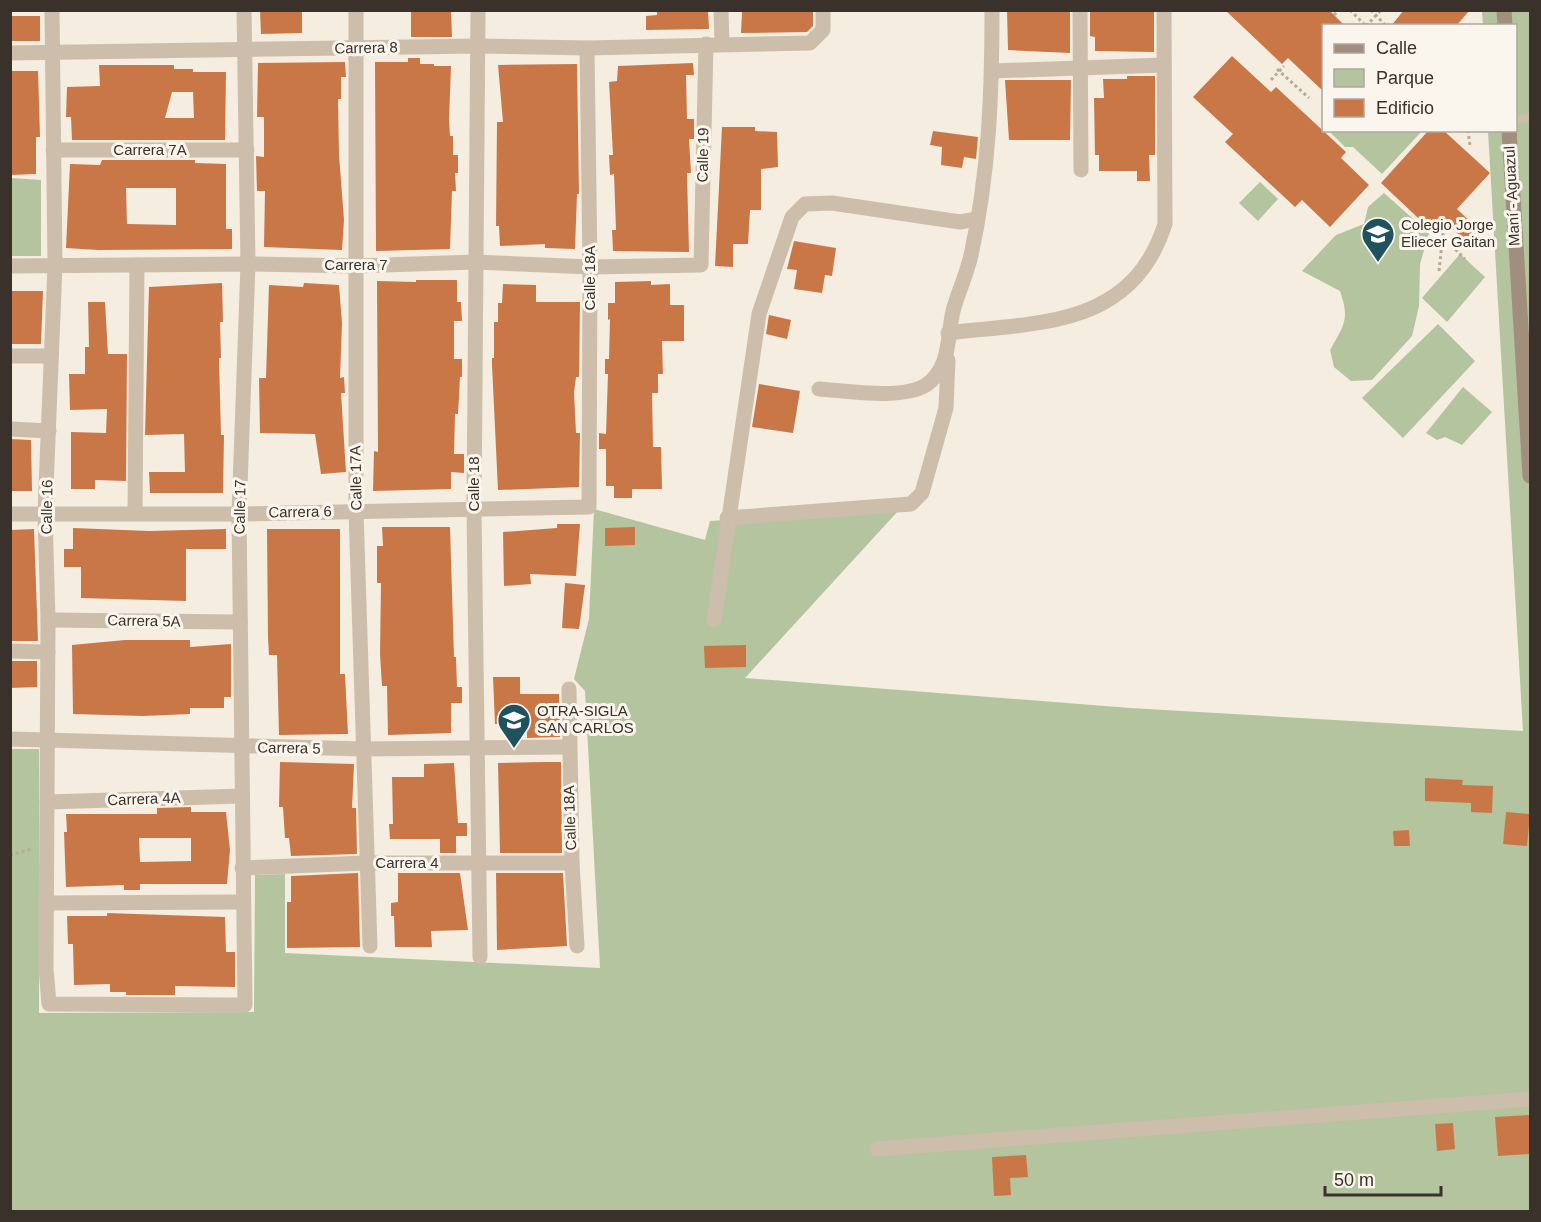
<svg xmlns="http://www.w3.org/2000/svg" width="1541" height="1222" viewBox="0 0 1541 1222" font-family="Helvetica,sans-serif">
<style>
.green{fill:#b3c49f}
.building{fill:#ca7748;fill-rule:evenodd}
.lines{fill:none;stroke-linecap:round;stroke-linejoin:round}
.path{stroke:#b9a995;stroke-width:3;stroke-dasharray:3 3;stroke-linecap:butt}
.lane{stroke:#cdbeab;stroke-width:8}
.street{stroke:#cdbeab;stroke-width:15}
.secondary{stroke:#a18e7c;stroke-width:15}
.labels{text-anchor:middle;stroke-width:6;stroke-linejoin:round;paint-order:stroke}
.street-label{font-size:15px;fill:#3a312a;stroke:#fbf6ed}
.poi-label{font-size:15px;fill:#3a312a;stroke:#fbf6ed;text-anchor:start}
</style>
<rect width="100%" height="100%" fill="#f4ede0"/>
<g class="green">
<path d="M1482,11H1530V1211L11,1212V749H39V1013L254,1012L255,875L285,874V953L600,968L585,691L574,679L589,619L594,509L705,540L710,521L899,510L745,678L1130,708L1523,731L1488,131L1516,130V26L1483,25Z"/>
<path d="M1329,131H1422L1382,174L1353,147H1345Z"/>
<path d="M11,178L41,180V256H11Z"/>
<path d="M1260,182L1278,199L1258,221L1239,203Z"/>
<path d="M1384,193L1429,233L1420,264L1419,306L1412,336L1372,380L1351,381L1334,367L1330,350C1344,325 1350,320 1340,291L1302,271L1336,235L1364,224L1368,207Z"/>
<path d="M1460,254L1485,277L1447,322L1422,298Z"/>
<path d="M1438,324L1475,361L1403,438L1362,398Z"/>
<path d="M1463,387L1492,412L1462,445L1445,437L1437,440L1426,433Z"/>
</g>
<g class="building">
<path d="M260,10H302V33L261,34Z"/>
<path d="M411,10H451L452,37H411Z"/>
<path d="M657,10H708L709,29L646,30V16L657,15Z"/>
<path d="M807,10H813V26L807,32L741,33L742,12Z"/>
<path d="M1007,10H1070V53L1008,50Z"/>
<path d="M1090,10H1154V52L1095,51V37L1090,36Z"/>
<path d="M1225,10H1329L1345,26H1323V91L1288,58L1282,64Z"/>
<path d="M1404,10H1470L1456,26H1391Z"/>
<rect x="10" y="16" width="30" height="25"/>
<path d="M1232,56L1271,92L1276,87L1346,152L1341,158L1369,185L1330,227L1302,200L1295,207L1225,142L1233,134L1193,97Z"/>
<path d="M408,58H420V64H434V66H451L449,120L450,136H453V155H458V173H455L456,191H452L450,249L376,251L375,62H408Z"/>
<path d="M345,62L346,77H341V99H338L339,155L344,220L342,250L264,247L265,191H257L256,156L264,157V117H257L258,63Z"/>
<path d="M693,63L694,75H686L687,119H694V139H689L691,173H687L689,252L613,251L612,230H616L614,174L610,175L609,155H613L609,82L617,81L618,66Z"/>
<path d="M577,64L579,194H577L575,249L545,248V244L500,246L499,226H496L497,122H503L498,65Z"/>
<path d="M99,65H174V69H193V72H226L225,140H72L71,117H66L67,87L100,86ZM172,92H193L194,118H165Z"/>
<path d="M10,71H38L40,137H36V174L10,175Z"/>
<path d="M1127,76H1155V155H1149L1150,181H1137V171H1099V155H1095L1094,98H1104L1103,79H1127Z"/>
<path d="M1005,80H1071L1070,140H1009Z"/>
<path d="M722,127H755V131L777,132L778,167L761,169V210H750L748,244H733V267L715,266Z"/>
<path d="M1429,130H1443L1490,173L1457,209L1479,230L1467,242L1445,222L1434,233L1381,183Z"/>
<path d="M933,131L978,137L976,159L964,157L962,168L941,165L942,147L930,145Z"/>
<path d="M102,160H195V163L226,164V229H232V249L98,250L66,248L70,164L100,165ZM126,188H176V225L127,224Z"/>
<path d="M794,241L836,248L832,276L825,275L822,293L794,289L797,270L787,269Z"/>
<path d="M416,280H457V302H461L462,321H454V359H462V377H460L458,414H455L454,454H464V473L451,472V489L373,491L374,451L378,452L377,281L416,282Z"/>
<path d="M651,281V285L670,284V305H684V341H662L663,374H658V393H652L653,447H661L662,489H632V498H614V486H606V449H599V433L606,434L608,374H605V359H609L610,319L608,320V303H615V282Z"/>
<path d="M222,283L223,322H220L221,358H219L221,435H224L223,493H150L149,472H185L184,434L145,435L149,287Z"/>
<path d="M304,283L339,285L342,323L340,378L344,377L345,393H341L346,472L321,474L315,434L260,433L259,378H266L269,285L303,287Z"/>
<path d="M503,284L536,285V302H580L579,377H576L574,393L576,433H580L579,487L498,490L492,365V358H494V322H498V303H502Z"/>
<path d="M10,291H43L41,344H10Z"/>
<path d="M88,302H105L108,354H127L126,481L95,480V489H71V432L106,433L107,409L70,410L69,374H85V347H89Z"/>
<path d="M769,315L791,320L787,339L766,334Z"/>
<path d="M759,384L800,391L793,433L752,427Z"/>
<path d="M10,439L31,440L32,491H10Z"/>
<path d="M557,524H580L576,576L530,574L531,584L504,586L503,532L557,528Z"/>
<path d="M382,527H450L454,657H456L457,687H462V703H451V733L388,735L387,686H382L380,654L381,583H377V546H383Z"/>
<path d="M635,527V545L605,546V528Z"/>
<path d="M73,528L149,531L226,529V549H186V601L81,598V567H64V549H73Z"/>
<path d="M34,529L38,641H10V530Z"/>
<path d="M267,529H340V674H345L348,734L279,735L277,655H269L268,638Z"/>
<path d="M565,583L585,585L579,629L562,628Z"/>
<path d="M125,640H190V647L231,644V697H224V708H190V714L143,716L73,714L72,645Z"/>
<path d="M746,645V667L705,668L704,646Z"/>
<path d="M10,661H37V687L10,688Z"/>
<path d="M493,677H520V694H559L560,737L527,738V724H495Z"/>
<path d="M280,762L354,764L352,808H356L357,854L291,856L289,838H285L283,807H279Z"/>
<path d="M543,762H561L562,853H500L498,763Z"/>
<path d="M454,763L458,823H467V836H456V853H440V839H390L389,824H393L392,777H424V764Z"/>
<path d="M1425,778L1463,780L1462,785L1493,786L1492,813L1471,812V803L1425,801Z"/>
<path d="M191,807V812H226L230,850L227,884H140V890H124V885L66,887L64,832H67L66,814H157V808ZM139,838H191V861L140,862Z"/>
<path d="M1506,812L1530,814L1527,846L1503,844Z"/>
<path d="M1409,830L1410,846H1394L1393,831Z"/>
<path d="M358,873L360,947L287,948V902H291V876Z"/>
<path d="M398,873H460L468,930L431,931L432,947H395L394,916H391V903L398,902Z"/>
<path d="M496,873H563L567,946L497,950Z"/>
<path d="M107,913L225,917L226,952H235V987L175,986V995H126V992H110V984L74,985L73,944H68L67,916H107Z"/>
<path d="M1530,1115V1154L1498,1156L1495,1117Z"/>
<path d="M1453,1123L1455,1149L1437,1151L1435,1124Z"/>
<path d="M1026,1155L1028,1177L1010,1178L1011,1195L994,1196L992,1157Z"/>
</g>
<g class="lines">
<g class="path">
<path d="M1350,10L1366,26"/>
<path d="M1371,10L1386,26"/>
<path d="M1334,15L1339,10"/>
<path d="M1366,26L1381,10"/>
<path d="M1277,69L1309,98"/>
<path d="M1271,80L1284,66"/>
<path d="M1468,130L1470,146"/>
<path d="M1456,240L1452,246L1465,259"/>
<path d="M1439,271L1443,233"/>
<path d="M10,855L32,849"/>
</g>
<path class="lane" d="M1516,119L1530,118"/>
<g class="street">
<path d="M52,10L55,265L45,513L48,620L46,968L49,1004L231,1005H245L239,514L248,264L244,10"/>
<path d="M356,10V511L370,946"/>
<path d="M478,10L474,509L480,957"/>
<path d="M721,10L722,43"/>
<path d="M1080,10L1081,170"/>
<path d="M10,53L478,46L587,48L810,43L823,30V10"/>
<path d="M992,71L1164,65"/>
<path d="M53,150H247"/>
<path d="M10,266L248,264L354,266L475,262L590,267L701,265L706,44"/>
<path d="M948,333C1039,322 1132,328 1165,224L1164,10"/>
<path d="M10,356H51"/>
<path d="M819,389C848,391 902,400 926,385C951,368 947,337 953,311C958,292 967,274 971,255C989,174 992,93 992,10"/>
<path d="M10,429L49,431"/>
<path d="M135,513L137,265"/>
<path d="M10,514H239L589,507L590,267L587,48"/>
<path d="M727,518L911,504L922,493L946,408L948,360"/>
<path d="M48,620L240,622"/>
<path d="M714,620L759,314L792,217L805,204L832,203L960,222L977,219"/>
<path d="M10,651L48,652"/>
<path d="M569,689L572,863L577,946"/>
<path d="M10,739L363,749L568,747"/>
<path d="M47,802L242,796"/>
<path d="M242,868L366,863H572"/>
<path d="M46,903L242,902"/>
<path d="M877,1149L1530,1099"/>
</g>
<g class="secondary">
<path d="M1504,10L1505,26"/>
<path d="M1509,130L1530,476"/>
</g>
</g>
<defs>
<symbol id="school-pin" viewBox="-11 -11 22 30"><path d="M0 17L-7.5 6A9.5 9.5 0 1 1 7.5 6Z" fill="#1e525e" stroke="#fbf6ed"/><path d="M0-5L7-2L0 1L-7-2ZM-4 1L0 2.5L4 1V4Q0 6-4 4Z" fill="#fff"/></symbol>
</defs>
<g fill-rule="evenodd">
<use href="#school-pin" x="1359" y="215" width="38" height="52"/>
<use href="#school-pin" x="495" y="701" width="38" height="52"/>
</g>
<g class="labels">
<g class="street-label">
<text transform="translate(366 48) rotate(-1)" y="5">Carrera 8</text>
<text x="150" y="155">Carrera 7A</text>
<text transform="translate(703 155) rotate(-89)" y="5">Calle 19</text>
<text transform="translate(1512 196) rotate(-93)" y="5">Maní - Aguazul</text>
<text x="356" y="270">Carrera 7</text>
<text transform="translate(590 278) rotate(-90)" y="5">Calle 18A</text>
<text transform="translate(356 478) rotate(-91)" y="5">Calle 17A</text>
<text transform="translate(474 484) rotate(-90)" y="5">Calle 18</text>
<text transform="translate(47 507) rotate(-89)" y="5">Calle 16</text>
<text transform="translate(240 507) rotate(-89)" y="5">Calle 17</text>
<text transform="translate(300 512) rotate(-1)" y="5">Carrera 6</text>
<text transform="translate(144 621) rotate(1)" y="5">Carrera 5A</text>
<text transform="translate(289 748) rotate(1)" y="5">Carrera 5</text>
<text transform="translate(144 799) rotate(-2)" y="5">Carrera 4A</text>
<text transform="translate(570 818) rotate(-92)" y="5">Calle 18A</text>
<text x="407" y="868">Carrera 4</text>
</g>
<g class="poi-label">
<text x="1401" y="230">Colegio Jorge<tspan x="1401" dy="17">Eliecer Gaitan</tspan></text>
<text x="537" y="716">OTRA-SIGLA<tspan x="537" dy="17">SAN CARLOS</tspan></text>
</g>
</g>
<rect width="1541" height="1222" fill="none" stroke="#3a312a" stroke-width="24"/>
<rect x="1322" y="24" width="195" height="108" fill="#fbf6ed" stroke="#aea79f" stroke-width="1.5"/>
<rect x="1334" y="44" width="30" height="9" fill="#a18e7c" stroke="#aea79f" stroke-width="1.5"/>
<text x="1376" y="54" font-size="18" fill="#3a312a">Calle</text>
<rect x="1334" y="69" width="30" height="18" fill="#b3c49f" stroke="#aea79f" stroke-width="1.5"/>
<text x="1376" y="84" font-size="18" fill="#3a312a">Parque</text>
<rect x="1334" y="99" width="30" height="18" fill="#ca7748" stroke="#aea79f" stroke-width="1.5"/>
<text x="1376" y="114" font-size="18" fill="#3a312a">Edificio</text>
<path d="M1325 1186v9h116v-9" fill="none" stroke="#3a312a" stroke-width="3"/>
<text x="1334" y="1186" font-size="18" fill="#3a312a" stroke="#fbf6ed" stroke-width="4.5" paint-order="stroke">50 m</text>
</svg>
